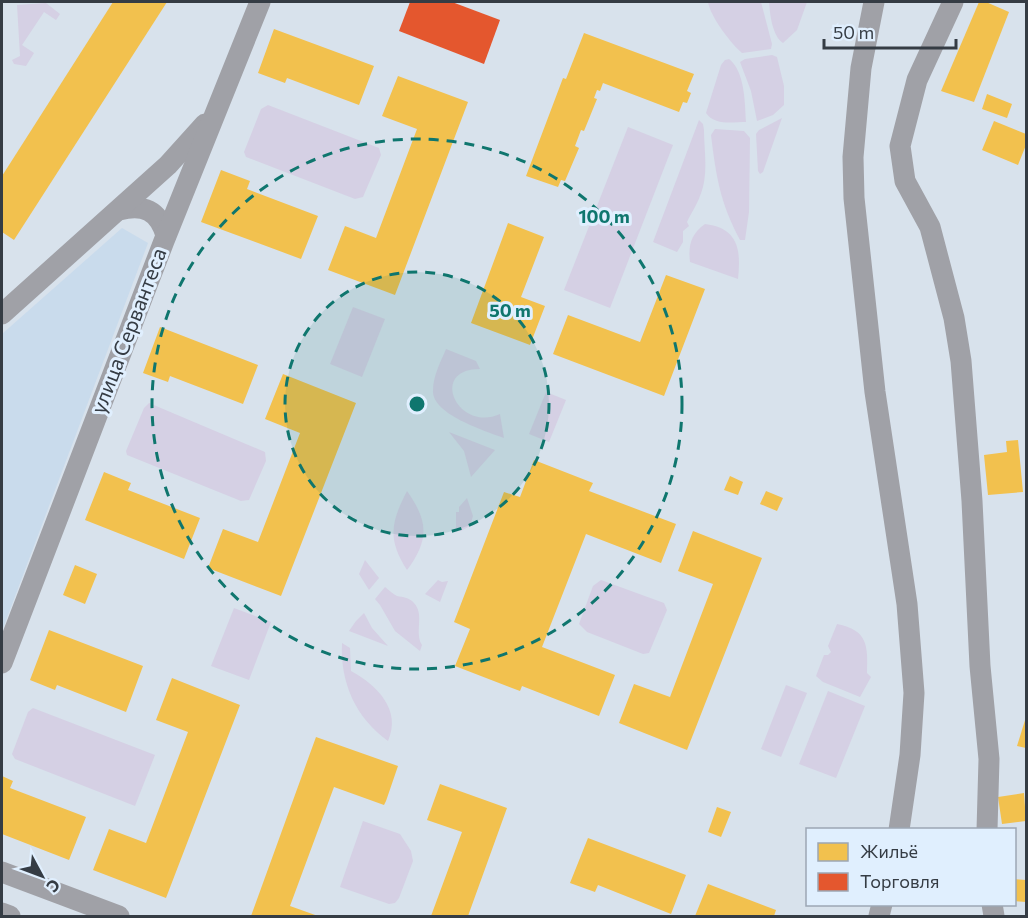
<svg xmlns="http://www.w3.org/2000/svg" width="1028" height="918" viewBox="0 0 1028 918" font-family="Commissioner,sans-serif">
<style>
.built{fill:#c9dbec}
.green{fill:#d5d0e4}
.homes{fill:#f2c14e}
.shops{fill:#e4572e}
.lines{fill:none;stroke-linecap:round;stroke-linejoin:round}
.minor{stroke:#a0a1a7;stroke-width:21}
.ring{fill:none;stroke:#0f766e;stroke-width:3;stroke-dasharray:10 8}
.labels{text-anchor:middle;stroke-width:6;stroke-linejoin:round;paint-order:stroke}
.street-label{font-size:21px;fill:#353c44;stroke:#e0effe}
.centre{fill:#0f766e;stroke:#e0effe;stroke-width:3}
.ring-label{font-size:18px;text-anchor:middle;font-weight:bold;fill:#0f766e;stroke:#e0effe;stroke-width:6;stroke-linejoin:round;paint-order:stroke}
</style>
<rect width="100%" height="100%" fill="#d8e2ec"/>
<path class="built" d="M122,228L148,243L2,631V334Z"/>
<g class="green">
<path d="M708,2H761L772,44L771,49L742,53C731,44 710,16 708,2Z"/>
<path d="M769,2H807L797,30L783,43C772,36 770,14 769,2Z"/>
<path d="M46,3L60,14L56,20L44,12L22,45L34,53L26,66L14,64L12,60L20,56L17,5Z"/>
<path d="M772,55L777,57L784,86V105L773,115L757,121L751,91L740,62L745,59Z"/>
<path d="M729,59C745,71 745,104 746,122C733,122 715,126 706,113L721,65L725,60Z"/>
<path d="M268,105L379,148L381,155L363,197L355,199L246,157L244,152L261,109Z"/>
<path d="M782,118L763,172L760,174L758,171L756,134L759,130Z"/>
<path d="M699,120L703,124L704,130C704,151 709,175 700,196C697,205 691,213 687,222L689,226L683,231V242L677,252L653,242Z"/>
<path d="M628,127L673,145L610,308L564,290Z"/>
<path d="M715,129L744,131L750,138L749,212L745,240H740C720,203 716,176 711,135Z"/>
<path d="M705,224C739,228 741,251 738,279L690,262C688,245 691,234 705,224Z"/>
<path d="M353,307L385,319L362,377L330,364Z"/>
<path d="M446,349L476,361L480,369C428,369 458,433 500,414L504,438C485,431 431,414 433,390C433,376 441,361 446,349Z"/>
<path d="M546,392L566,400L549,442L529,434Z"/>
<path d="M149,403L265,452L266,461L249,500L241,501L127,455L126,451L144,408Z"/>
<path d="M449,432L495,450L471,477L464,451Z"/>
<path d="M407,491C429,522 429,540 407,570C387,539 391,522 407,491Z"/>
<path d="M467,498L473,516L470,526L461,531L456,528V512H459V507Z"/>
<path d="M365,560L379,578L369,590L359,574Z"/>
<path d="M438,580L442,582L448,581L440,602L425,594Z"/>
<path d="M601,580L664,603L667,610L649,653L643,654L587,632L579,624L593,586Z"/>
<path d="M385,587C389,590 393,594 397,596C403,597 410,598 414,603C425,615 414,632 422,645L420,651L395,631L380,605L375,599Z"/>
<path d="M234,608L271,622L249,680L211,666Z"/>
<path d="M364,613L372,628L388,646L349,631L356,621Z"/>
<path d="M837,624C868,630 868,646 867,673L871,677L860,697L823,682L816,676L824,655H828L831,652L828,646Z"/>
<path d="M342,643L350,648L351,671C377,685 402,710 388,741C356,718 340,683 342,643Z"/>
<path d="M786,685L807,693L781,757L761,749Z"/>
<path d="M828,691L865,706L836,778L799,764Z"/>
<path d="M33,708L155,755L135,806L15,759L12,754L28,712Z"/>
<path d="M363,821L400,834L411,851L413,861L399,898L395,903L389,904L340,887Z"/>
</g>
<g class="homes">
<path d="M113,2H167L14,240L2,232V176Z"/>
<path d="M979,2H986L1009,12L974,102L941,91Z"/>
<path d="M274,29L374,66L359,105L287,78L285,83L258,73Z"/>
<path d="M584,33L694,74L687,91L691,93L687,103L683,102L679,112L603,83L600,91L597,90L594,98L597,99L584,131L581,130L575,146L579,148L565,181L561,180L558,187L526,176L563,78L566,79Z"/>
<path d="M398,76L468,102L395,295L328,270L345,226L376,238L417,129L382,116Z"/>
<path d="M987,94L1012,104L1007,118L982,109Z"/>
<path d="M994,121L1026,134V145L1018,165L982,150Z"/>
<path d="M221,170L250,181L247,189L318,216L301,259L201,222Z"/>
<path d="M508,223L544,237L521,297L545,306L530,345L471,323Z"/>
<path d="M666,275L705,289L664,396L553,354L568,315L640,342Z"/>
<path d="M160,327L258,365L243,404L170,376L168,382L143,373Z"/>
<path d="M283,374L356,403L281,596L208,568L223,529L258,542L300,433L265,419Z"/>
<path d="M1018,440L1023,492L988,495L984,455L1007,452L1006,441Z"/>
<path d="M534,460L593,483L589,491L676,524L661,563L586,534L542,647L615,675L599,716L522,686L520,691L455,666L470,629L454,622L504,492L520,497Z"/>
<path d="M104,472L131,483L128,490L200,518L184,559L85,520Z"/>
<path d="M730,476L743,482L738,495L724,490Z"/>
<path d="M766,491L783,498L777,511L760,504Z"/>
<path d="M693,531L762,558L687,750L619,723L634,684L670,697L681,668L713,584L678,571Z"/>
<path d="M75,565L97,574L85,604L63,595Z"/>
<path d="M49,630L143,666L126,712L57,685L55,690L30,680Z"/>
<path d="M172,678L240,705L166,898L93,870L109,829L146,843L188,732L156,720Z"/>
<path d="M1026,717V748L1017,746Z"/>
<path d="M316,737L398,766L386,801L384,805L334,787L290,906L318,916H251Z"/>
<path d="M2,776L13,781L10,788L86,817L69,860L2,834Z"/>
<path d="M440,784L507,808L468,916H431L462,832L427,820Z"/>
<path d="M1024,793L1026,821L1002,824L998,797Z"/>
<path d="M717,807L731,812L721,837L708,832Z"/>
<path d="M588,838L686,875L671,914L598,885L595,892L570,883Z"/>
<path d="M1014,879L1026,880V902L1014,901Z"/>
<path d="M708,884L776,910L774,916H695Z"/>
</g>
<path class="shops" d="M410,2H452L500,20L484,64L399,31Z"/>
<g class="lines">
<g class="minor">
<path d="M874,2L861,68L853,157L854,198L875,392L907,604L914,693L910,755L899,830"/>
<path d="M953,2L917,80L900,146L905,181L930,227L954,318L961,361L972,501L980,666L989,759L987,830"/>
<path d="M119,210C144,204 158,210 166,235"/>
<path d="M2,314L168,165L205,124"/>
<path d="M2,663L164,241L260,2"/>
<path d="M2,872L119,916"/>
<path d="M992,904L994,916"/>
<path d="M2,913L10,916"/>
<path d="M879,916L882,904"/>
</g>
</g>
<circle cx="417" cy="404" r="132" fill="#0f766e" fill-opacity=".12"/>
<g class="ring">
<circle cx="417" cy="404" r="132"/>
<circle cx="417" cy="404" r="265"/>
</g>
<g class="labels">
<g class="street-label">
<text transform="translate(129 331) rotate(-69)" y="7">улица Сервантеса</text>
</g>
</g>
<circle cx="417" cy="404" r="9" class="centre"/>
<g class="ring-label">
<text x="604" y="223">100 m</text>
<text x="510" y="317">50 m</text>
</g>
<rect width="1028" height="918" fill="none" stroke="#353c44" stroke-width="6"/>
<rect x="806" y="828" width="210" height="78" fill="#e0effe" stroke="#9ca7b4" stroke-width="1.5"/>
<rect x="818" y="843" width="30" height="18" fill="#f2c14e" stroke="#9ca7b4" stroke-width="1.5"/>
<text x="860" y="858" font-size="18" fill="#353c44">Жильё</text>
<rect x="818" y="873" width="30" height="18" fill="#e4572e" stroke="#9ca7b4" stroke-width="1.5"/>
<text x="860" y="888" font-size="18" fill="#353c44">Торговля</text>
<g transform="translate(42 876) rotate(131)" stroke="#e0effe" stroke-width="4.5" paint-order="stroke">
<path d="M0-4.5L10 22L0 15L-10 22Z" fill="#353c44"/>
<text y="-9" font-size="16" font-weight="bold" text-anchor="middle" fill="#353c44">С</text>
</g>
<path d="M824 39v9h132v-9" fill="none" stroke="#353c44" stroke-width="3"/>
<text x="833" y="39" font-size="18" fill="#353c44" stroke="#e0effe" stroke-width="4.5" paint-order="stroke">50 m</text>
</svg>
